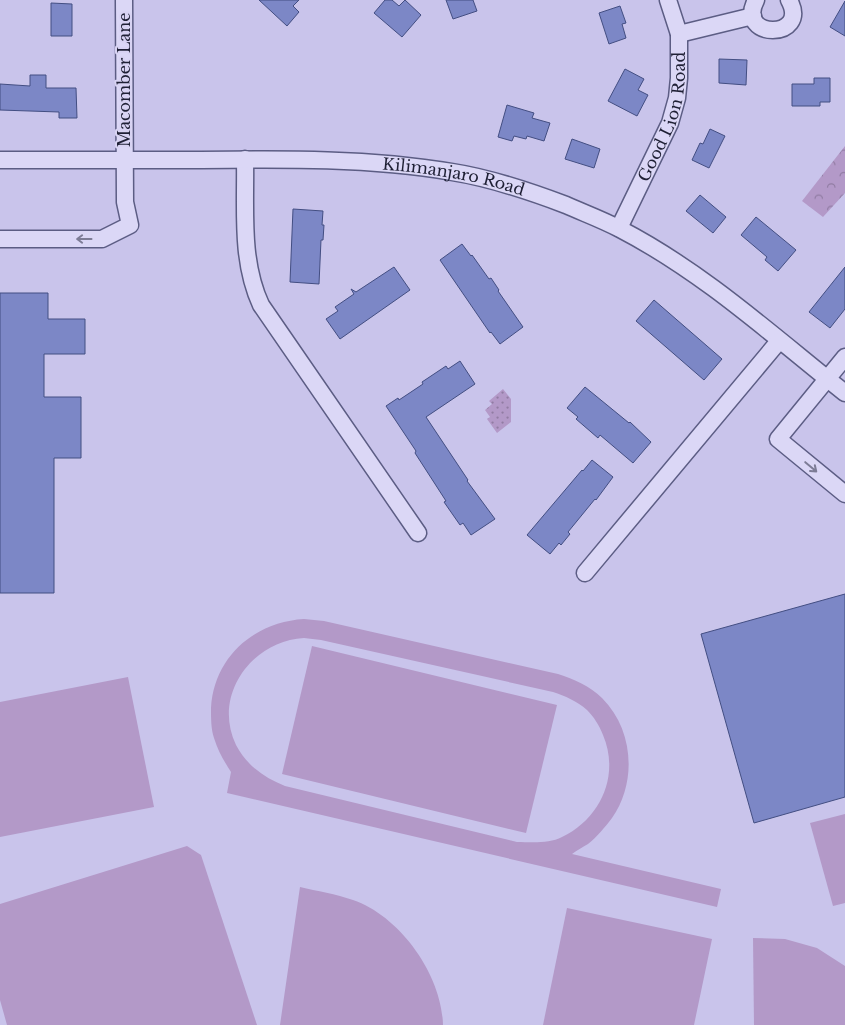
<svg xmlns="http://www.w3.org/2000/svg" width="845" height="1025" viewBox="0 0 845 1025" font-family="'Libre Baskerville',serif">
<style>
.forest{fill:url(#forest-crowns)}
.park{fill:url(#park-dots)}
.pitch{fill:#b399c8;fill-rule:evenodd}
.building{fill:#7c87c6;stroke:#434e82}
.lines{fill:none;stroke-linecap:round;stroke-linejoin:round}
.minor-casing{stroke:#5c5d84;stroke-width:19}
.minor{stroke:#dbd7f6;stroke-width:16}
.oneway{stroke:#7d7c96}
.labels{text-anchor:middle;stroke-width:4;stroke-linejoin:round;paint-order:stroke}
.street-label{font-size:16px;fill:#1f2035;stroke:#d8d3f3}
</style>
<defs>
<pattern id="forest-crowns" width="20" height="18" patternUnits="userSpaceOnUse" patternTransform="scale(1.25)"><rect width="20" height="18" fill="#b399c8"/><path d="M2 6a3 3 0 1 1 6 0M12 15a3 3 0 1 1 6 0" fill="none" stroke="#917ca3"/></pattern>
<pattern id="park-dots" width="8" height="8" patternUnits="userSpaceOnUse" patternTransform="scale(1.25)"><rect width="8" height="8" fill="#b399c8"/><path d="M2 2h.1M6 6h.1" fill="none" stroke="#917ca3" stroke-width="1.8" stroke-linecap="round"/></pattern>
</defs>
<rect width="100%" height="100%" fill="#c9c4eb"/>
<path class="forest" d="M845,146V193L823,217L802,201Z"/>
<path class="park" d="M503,389L511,399V422L497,433L487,419L490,417L485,410L492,404L489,401Z"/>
<g class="pitch">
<path d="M304,619L324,621L558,674C574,679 590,686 602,698C634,730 637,782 612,818C605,827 597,837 588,844C583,847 577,850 572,854L721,889L717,907L227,793L231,772C224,761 218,751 214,738C211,729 211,718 211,708C214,656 255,622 304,619ZM304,638L321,640L553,692C565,696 577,701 587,710C594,717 599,725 603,735C620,775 601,818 562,837C549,844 531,842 517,842L285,786C265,778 247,766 236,745C212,695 252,641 304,638Z"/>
<path d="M312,646L557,705L526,833L282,774Z"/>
<path d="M128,677L154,807L0,837V702Z"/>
<path d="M845,814V903L833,906L810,823Z"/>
<path d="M187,846L201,855L257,1025H7L0,1000V904Z"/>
<path d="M300,887C317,891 336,894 353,900C400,916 442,975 443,1025H280Z"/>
<path d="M567,908L712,939L694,1025H543Z"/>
<path d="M753,938L785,939L817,948L845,966V1025H754Z"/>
</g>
<g class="building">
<path d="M259,0H299L293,6L299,12L287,26Z"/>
<path d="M385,0H392L399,6L405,0L421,15L402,37L374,13Z"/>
<path d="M446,0H473L477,11L453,19Z"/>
<path d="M845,1V36L830,27Z"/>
<path d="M51,3L72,4V36H51Z"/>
<path d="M620,6L626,23L622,24L626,38L609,44L599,13Z"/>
<path d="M719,59L747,60L746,85L719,83Z"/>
<path d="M625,69L644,79L638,90L648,95L637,116L608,101Z"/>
<path d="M30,75H46V88H76L77,118H59V112L0,110V84L30,86Z"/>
<path d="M814,78H830V102H820V106H792V84H814Z"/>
<path d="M507,105L534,113L532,118L550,123L544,141L527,136L526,139L514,136L512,141L498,137Z"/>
<path d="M710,129L725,136L709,168L692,160L700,143L703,144Z"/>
<path d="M572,139L600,149L594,168L565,159Z"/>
<path d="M700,195L726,217L713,233L686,211Z"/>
<path d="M293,209L323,211L322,225H324L323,240H321L319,284L290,282Z"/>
<path d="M756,217L796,250L778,271L765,260L767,257L741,235Z"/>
<path d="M462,244L471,256L472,255L489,279L491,278L499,290L498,291L523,327L500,344L491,332L490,333L440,260Z"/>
<path d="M394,267L410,290L340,339L326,319L338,311L335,307L354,294L351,289L356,292Z"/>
<path d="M845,267V309L830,328L809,312Z"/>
<path d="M0,293H48V319H85V354H44V397H81V458H54V593H0Z"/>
<path d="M654,300L722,359L704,380L636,321Z"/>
<path d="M460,361L475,384L426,417L468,480L467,481L495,519L471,535L463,523L460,525L444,502L446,501L415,453L416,451L386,406L398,398L399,400L423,384L422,382L446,366L448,369Z"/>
<path d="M585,387L629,423L630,422L651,442L633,463L600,435L598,438L576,419L578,417L567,408Z"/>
<path d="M592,460L613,477L596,500L595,499L568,532L570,534L561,545L559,543L550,554L527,535L582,470L583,471Z"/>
<path d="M845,594V797L754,823L701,634Z"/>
</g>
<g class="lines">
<defs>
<g id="minor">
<path d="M756,0C735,40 811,40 789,0"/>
<path d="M679,34L753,16"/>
<path d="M245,159C246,208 240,260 261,305L418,533"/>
<path id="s1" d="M0,160C67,160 134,160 201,160C285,159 370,158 452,172C491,178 529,191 566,205C584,213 603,220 620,229C703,272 772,335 845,393"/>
<path id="s2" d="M619,228L670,123L677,98L679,78V34L668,0"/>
<path d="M0,239H102L130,225L125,202L124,0"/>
<path d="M845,357L778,439L845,494"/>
<path d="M585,573L779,341"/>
</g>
</defs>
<use href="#minor" class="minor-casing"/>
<use href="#minor" class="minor"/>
</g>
<defs><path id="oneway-shaft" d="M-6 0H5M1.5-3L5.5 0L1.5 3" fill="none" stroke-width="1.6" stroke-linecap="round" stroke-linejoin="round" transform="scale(1.25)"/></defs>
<g class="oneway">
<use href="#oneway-shaft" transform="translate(84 239) rotate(180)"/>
<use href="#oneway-shaft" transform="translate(811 467) rotate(40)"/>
</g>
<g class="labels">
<g class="street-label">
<text transform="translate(124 80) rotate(-90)" y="6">Macomber Lane</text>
<text dy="6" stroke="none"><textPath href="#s2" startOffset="121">Good Lion Road</textPath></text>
<text dy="6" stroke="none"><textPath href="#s1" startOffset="455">Kilimanjaro Road</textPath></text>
</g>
</g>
</svg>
